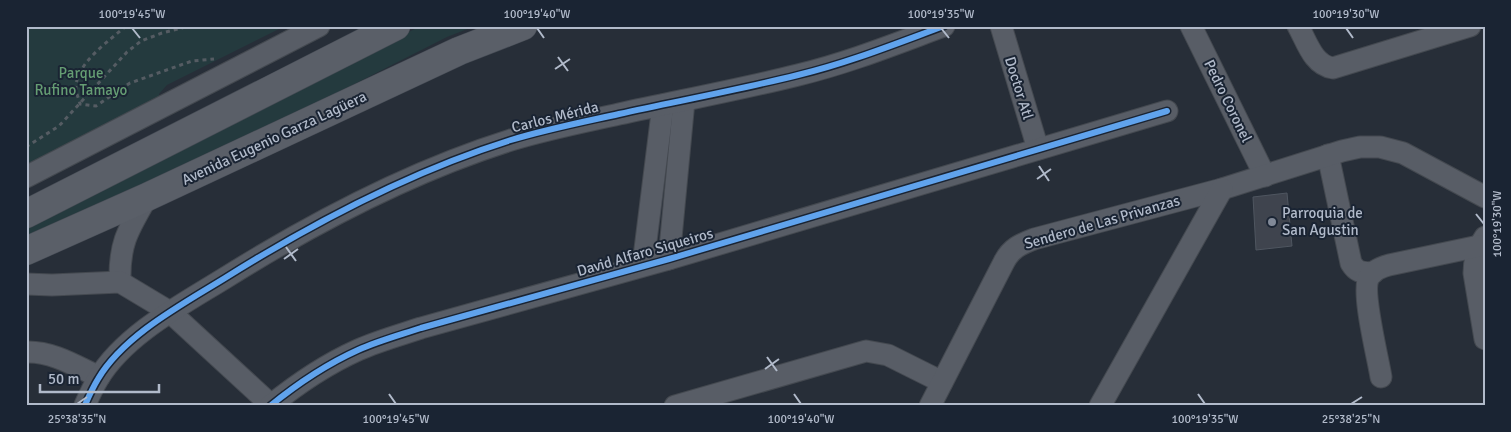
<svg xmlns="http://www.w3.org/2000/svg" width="1511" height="432" viewBox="0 0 1511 432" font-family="Signika,sans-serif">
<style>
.green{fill:#243a3e}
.building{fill:#3f444e;stroke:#4f5660}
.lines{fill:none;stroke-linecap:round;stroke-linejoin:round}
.minor-casing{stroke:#444950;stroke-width:23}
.major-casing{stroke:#454b54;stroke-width:29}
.path{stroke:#555c63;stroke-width:3;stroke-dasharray:4 4;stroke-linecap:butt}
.minor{stroke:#585d66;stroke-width:21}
.major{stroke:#5a5f68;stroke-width:28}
.cycleway-casing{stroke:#1a2433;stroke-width:9}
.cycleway{stroke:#60a3ed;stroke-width:6}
.ticks{fill:none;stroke:#b1baca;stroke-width:2}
.poi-dot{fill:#818997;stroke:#1a2433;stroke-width:2}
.labels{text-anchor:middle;stroke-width:4;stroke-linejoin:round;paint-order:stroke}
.park-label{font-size:15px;fill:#659d73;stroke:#1a2433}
.street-label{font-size:15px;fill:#b1baca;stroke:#1a2433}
.poi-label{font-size:15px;fill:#b1baca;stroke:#1a2433;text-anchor:start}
.neatline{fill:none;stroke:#b1baca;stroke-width:2}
.ticks-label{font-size:12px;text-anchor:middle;fill:#b1baca}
</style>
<rect width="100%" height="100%" fill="#272e38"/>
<g class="green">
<path d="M26,26H285L167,85L159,94V103L26,172Z"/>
<path d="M421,26H475L447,37L260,132L26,236V226L318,76Z"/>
</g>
<path class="building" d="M1287,193L1292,246L1256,250L1253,197Z"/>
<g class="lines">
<defs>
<g id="minor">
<path d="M1001,26L1038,149"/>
<path d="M1191,26L1265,176"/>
<path d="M1298,26C1307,42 1313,65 1333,68L1470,26"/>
<path d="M1328,155L1351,263C1357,273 1362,272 1373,273"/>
<path d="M26,177L319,26"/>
<path d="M1485,237C1477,249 1474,259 1474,273L1485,339"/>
<path d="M669,259L684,101"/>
<path d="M643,265L663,105"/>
<path d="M120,282C119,243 128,230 147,197"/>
<path d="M26,284L52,285L120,282L170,312L271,405"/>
<path d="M26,352C52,351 76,366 99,377"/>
<path d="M1381,377C1378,358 1361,291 1369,277C1373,270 1382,267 1389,265L1479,246"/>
<path d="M85,405C89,396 93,387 98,379C124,335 183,304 225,278C313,223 412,171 511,140C547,129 583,122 619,114C678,101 738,90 798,75C848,63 895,44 944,26"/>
<path d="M270,406C297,384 327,364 358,350C378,341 400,335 421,328L669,259L1167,111"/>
<path d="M675,406L866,351L888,355L942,382"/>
<path d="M930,406L1004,262C1011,248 1021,244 1034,239L1222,189L1342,151L1360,147H1380L1403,153L1485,197"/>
<path d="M1100,406L1222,189"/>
</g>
<g id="major">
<path d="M26,214L396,26"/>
<path d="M26,251L147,197L459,51L523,26"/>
</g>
</defs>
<use href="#minor" class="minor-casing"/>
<use href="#major" class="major-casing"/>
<g class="path">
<path d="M126,26C109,41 79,61 76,85C75,91 79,99 80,104L96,106L130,83L192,61L214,59"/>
<path d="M26,147L59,126L127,52L141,41L162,33L189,26"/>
</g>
<use href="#minor" class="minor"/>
<use href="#major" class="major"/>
<defs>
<g id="cycleway">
<path d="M85,405C89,396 93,387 98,379C124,335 183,304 225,278C313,223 412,171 511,140C547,129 583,122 619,114C678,101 738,90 798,75C848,63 895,44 944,26"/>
<path d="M270,406C297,384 327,364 358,350C378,341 400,335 421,328L669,259L1167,111"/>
</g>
</defs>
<use href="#cycleway" class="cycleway-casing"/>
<use href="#cycleway" class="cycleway"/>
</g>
<path class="ticks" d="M132,28L140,38M537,28L544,38M941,28L949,38M1346,28L1353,38M558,57L568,71M555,69L570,59M1039,166L1049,181M1037,179L1051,169M1476,214L1484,224M286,247L296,261M284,259L298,249M767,357L777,371M765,369L779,359M389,394L396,404M794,394L801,404M1198,394L1205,404M77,404L87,397M1351,404L1362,397"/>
<circle class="poi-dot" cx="1272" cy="222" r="5"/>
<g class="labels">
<g class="park-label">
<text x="81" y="78">Parque<tspan x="81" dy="17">Rufino Tamayo</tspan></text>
</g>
<g class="street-label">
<text transform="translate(1019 88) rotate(73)" y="5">Doctor Atl</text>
<text transform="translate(1228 101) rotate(64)" y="5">Pedro Coronel</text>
<text transform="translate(555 117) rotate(-14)" y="5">Carlos Mérida</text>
<text transform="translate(274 138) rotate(-25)" y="5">Avenida Eugenio Garza Lagüera</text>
<text transform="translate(1102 222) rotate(-16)" y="5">Sendero de Las Privanzas</text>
<text transform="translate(645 252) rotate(-16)" y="5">David Alfaro Siqueiros</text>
</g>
<g class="poi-label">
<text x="1282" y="218">Parroquia de<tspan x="1282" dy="17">San Agustin</tspan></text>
</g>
</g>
<rect width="1511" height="432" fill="none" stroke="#1a2433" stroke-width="55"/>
<path d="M40 384v8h119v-8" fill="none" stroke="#b1baca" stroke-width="2.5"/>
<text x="48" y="384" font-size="15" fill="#b1baca" stroke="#1a2433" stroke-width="4" paint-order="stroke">50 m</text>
<rect x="28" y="28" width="1456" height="376" class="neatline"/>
<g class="ticks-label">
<text x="132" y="18">100°19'45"W</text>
<text x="537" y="18">100°19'40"W</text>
<text x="941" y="18">100°19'35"W</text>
<text x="1346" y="18">100°19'30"W</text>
<text transform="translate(1497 224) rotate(-90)" y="4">100°19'30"W</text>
<text x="77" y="423">25°38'35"N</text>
<text x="396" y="423">100°19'45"W</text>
<text x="801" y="423">100°19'40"W</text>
<text x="1205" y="423">100°19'35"W</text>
<text x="1351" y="423">25°38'25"N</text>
</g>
</svg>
